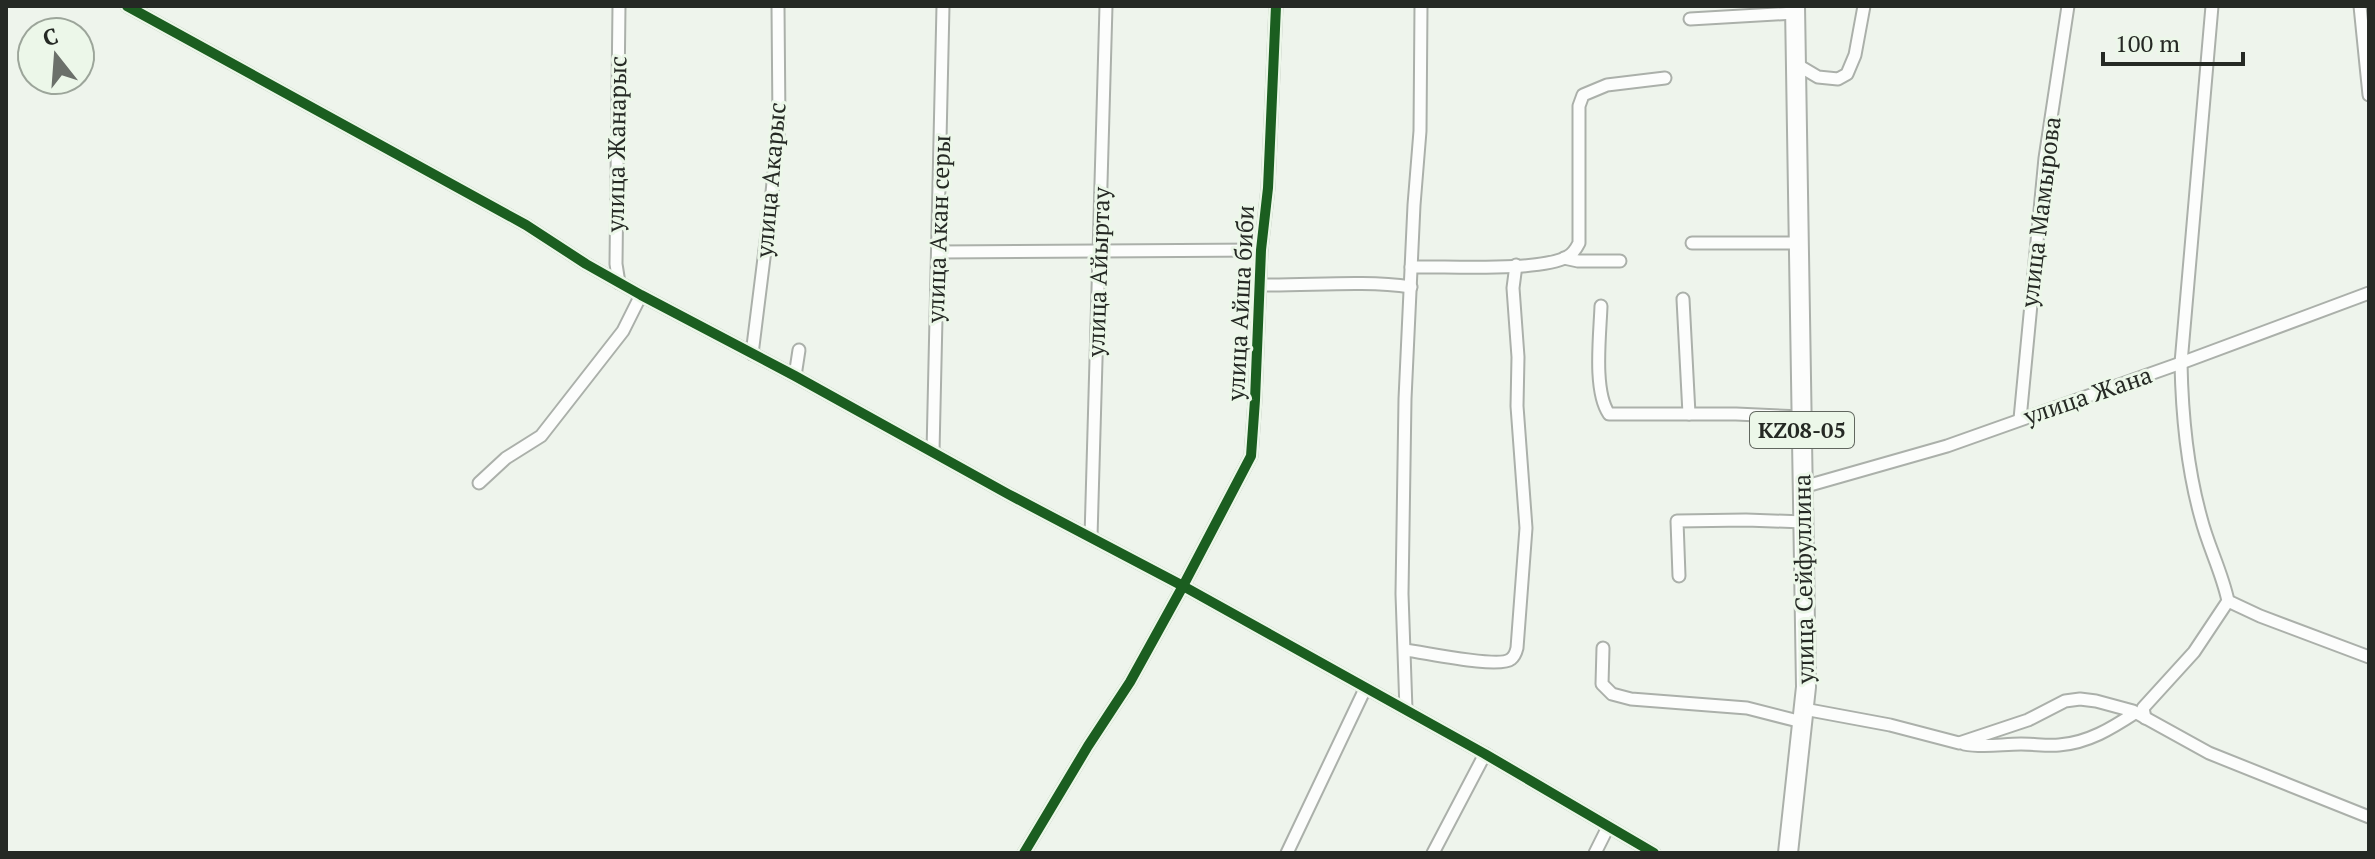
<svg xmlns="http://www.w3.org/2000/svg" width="2375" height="859" viewBox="0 0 2375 859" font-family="'PT Serif',serif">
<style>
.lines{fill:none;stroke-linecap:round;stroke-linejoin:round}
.street-casing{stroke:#abb0aa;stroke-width:15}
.primary-casing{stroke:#abb0aa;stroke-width:22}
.street{stroke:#fcfdfc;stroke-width:11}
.primary{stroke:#fcfdfc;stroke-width:18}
.cycleway-casing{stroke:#ecf7e9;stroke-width:15}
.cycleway{stroke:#1b5e20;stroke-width:10}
.labels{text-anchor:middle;stroke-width:6;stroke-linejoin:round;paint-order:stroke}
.shield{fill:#ecf7e9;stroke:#61675f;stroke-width:2}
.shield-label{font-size:22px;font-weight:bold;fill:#252924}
.street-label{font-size:24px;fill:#252924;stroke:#ecf7e9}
</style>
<rect width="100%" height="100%" fill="#eef4ec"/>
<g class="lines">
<defs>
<g id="street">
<path d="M127,6L526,225L586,264L641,295L795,376L1008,494L1183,586L1485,754L1654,853"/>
<path d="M2360,6L2369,95"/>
<path d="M1690,19L1795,13"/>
<path d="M1796,64L1818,77L1838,79L1847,74L1855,55L1864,6"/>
<path d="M1692,243H1799"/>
<path d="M938,252L1261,250"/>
<path d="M1564,258L1578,261H1620"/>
<path d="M1411,267C1447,266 1539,272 1567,257C1573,254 1576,249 1579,243V106L1583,95L1607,85L1665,78"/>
<path d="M619,283L616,264L619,6"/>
<path d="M1260,285C1310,286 1361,280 1411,287"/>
<path d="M1683,299L1689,414"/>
<path d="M1601,306C1600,335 1593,391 1609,414H1736L1802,417"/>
<path d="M752,354L771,202L779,124L778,6"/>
<path d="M795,376L799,350"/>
<path d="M2020,419L2045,158L2068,6"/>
<path d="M933,452L943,6"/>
<path d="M479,483L506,458L541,436L623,331L641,295"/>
<path d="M1803,487L1947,446L2181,363L2369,293"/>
<path d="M1091,537L1106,6"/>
<path d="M1679,576L1677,521L1746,520L1804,522"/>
<path d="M2228,601L2260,616L2369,657"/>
<path d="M1603,648L1602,684L1612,694L1631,699L1747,708L1802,722"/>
<path d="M1405,650C1424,652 1499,669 1511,659C1515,656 1516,652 1517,648L1526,528L1517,406L1518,357L1513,288L1516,265"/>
<path d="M1804,709L1890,725L1959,743L2028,720L2065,701L2080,699L2096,701L2133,711L2209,753L2369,817"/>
<path d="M1406,710L1402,594L1405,399L1414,205L1420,131L1421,6"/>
<path d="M2145,718L2143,708L2194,652L2228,601C2222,572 2208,546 2201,518C2187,468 2182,415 2181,363L2212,6"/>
<path d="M1964,744C1984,748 2002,744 2021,744C2034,744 2047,746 2059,745C2088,743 2112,728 2135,713"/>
<path d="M1024,853L1088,746L1130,682L1183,586L1251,456L1255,400L1261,250L1268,188L1276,6"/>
<path d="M1287,853L1365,689"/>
<path d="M1433,853L1485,754"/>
<path d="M1595,853L1608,827"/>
</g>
<path id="primary" d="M1788,853L1806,687L1795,6"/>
</defs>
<use href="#street" class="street-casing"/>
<use href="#primary" class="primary-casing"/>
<use href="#street" class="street"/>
<use href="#primary" class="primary"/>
<defs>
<g id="cycleway">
<path d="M127,6L526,225L586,264L641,295L795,376L1008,494L1183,586L1485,754L1654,853"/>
<path d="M1024,853L1088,746L1130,682L1183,586L1251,456L1255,400L1261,250L1268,188L1276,6"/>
</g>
</defs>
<use href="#cycleway" class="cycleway-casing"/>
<use href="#cycleway" class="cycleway"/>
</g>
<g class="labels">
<rect class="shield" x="1750" y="412" width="104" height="36" rx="6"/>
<g class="shield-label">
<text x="1802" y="438">KZ08-05</text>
</g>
<g class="street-label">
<text transform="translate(617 144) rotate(-89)" y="8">улица Жанарыс</text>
<text transform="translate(771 180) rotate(-85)" y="8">улица Акарыс</text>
<text transform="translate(2041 212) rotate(-83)" y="8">улица Мамырова</text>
<text transform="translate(939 229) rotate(-88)" y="8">улица Акан серы</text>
<text transform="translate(1099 272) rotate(-88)" y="8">улица Айыртау</text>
<text transform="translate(1241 303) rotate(-87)" y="8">улица Айша биби</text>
<text transform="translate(2088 396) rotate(-19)" y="8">улица Жана</text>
<text transform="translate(1804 579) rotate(-91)" y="8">улица Сейфуллина</text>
</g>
</g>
<rect width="2375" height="859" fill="none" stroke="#252924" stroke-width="16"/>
<g transform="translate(56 56) rotate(343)"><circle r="38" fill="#ecf7e9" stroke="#9ca59a" stroke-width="2"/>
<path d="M0-6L14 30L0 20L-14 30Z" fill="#6b706a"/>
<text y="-12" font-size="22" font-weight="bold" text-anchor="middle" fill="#252924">С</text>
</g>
<path d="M2103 52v12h140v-12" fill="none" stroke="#252924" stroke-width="4"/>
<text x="2115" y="52" font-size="24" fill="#252924" stroke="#ecf7e9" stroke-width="6" paint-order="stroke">100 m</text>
</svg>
